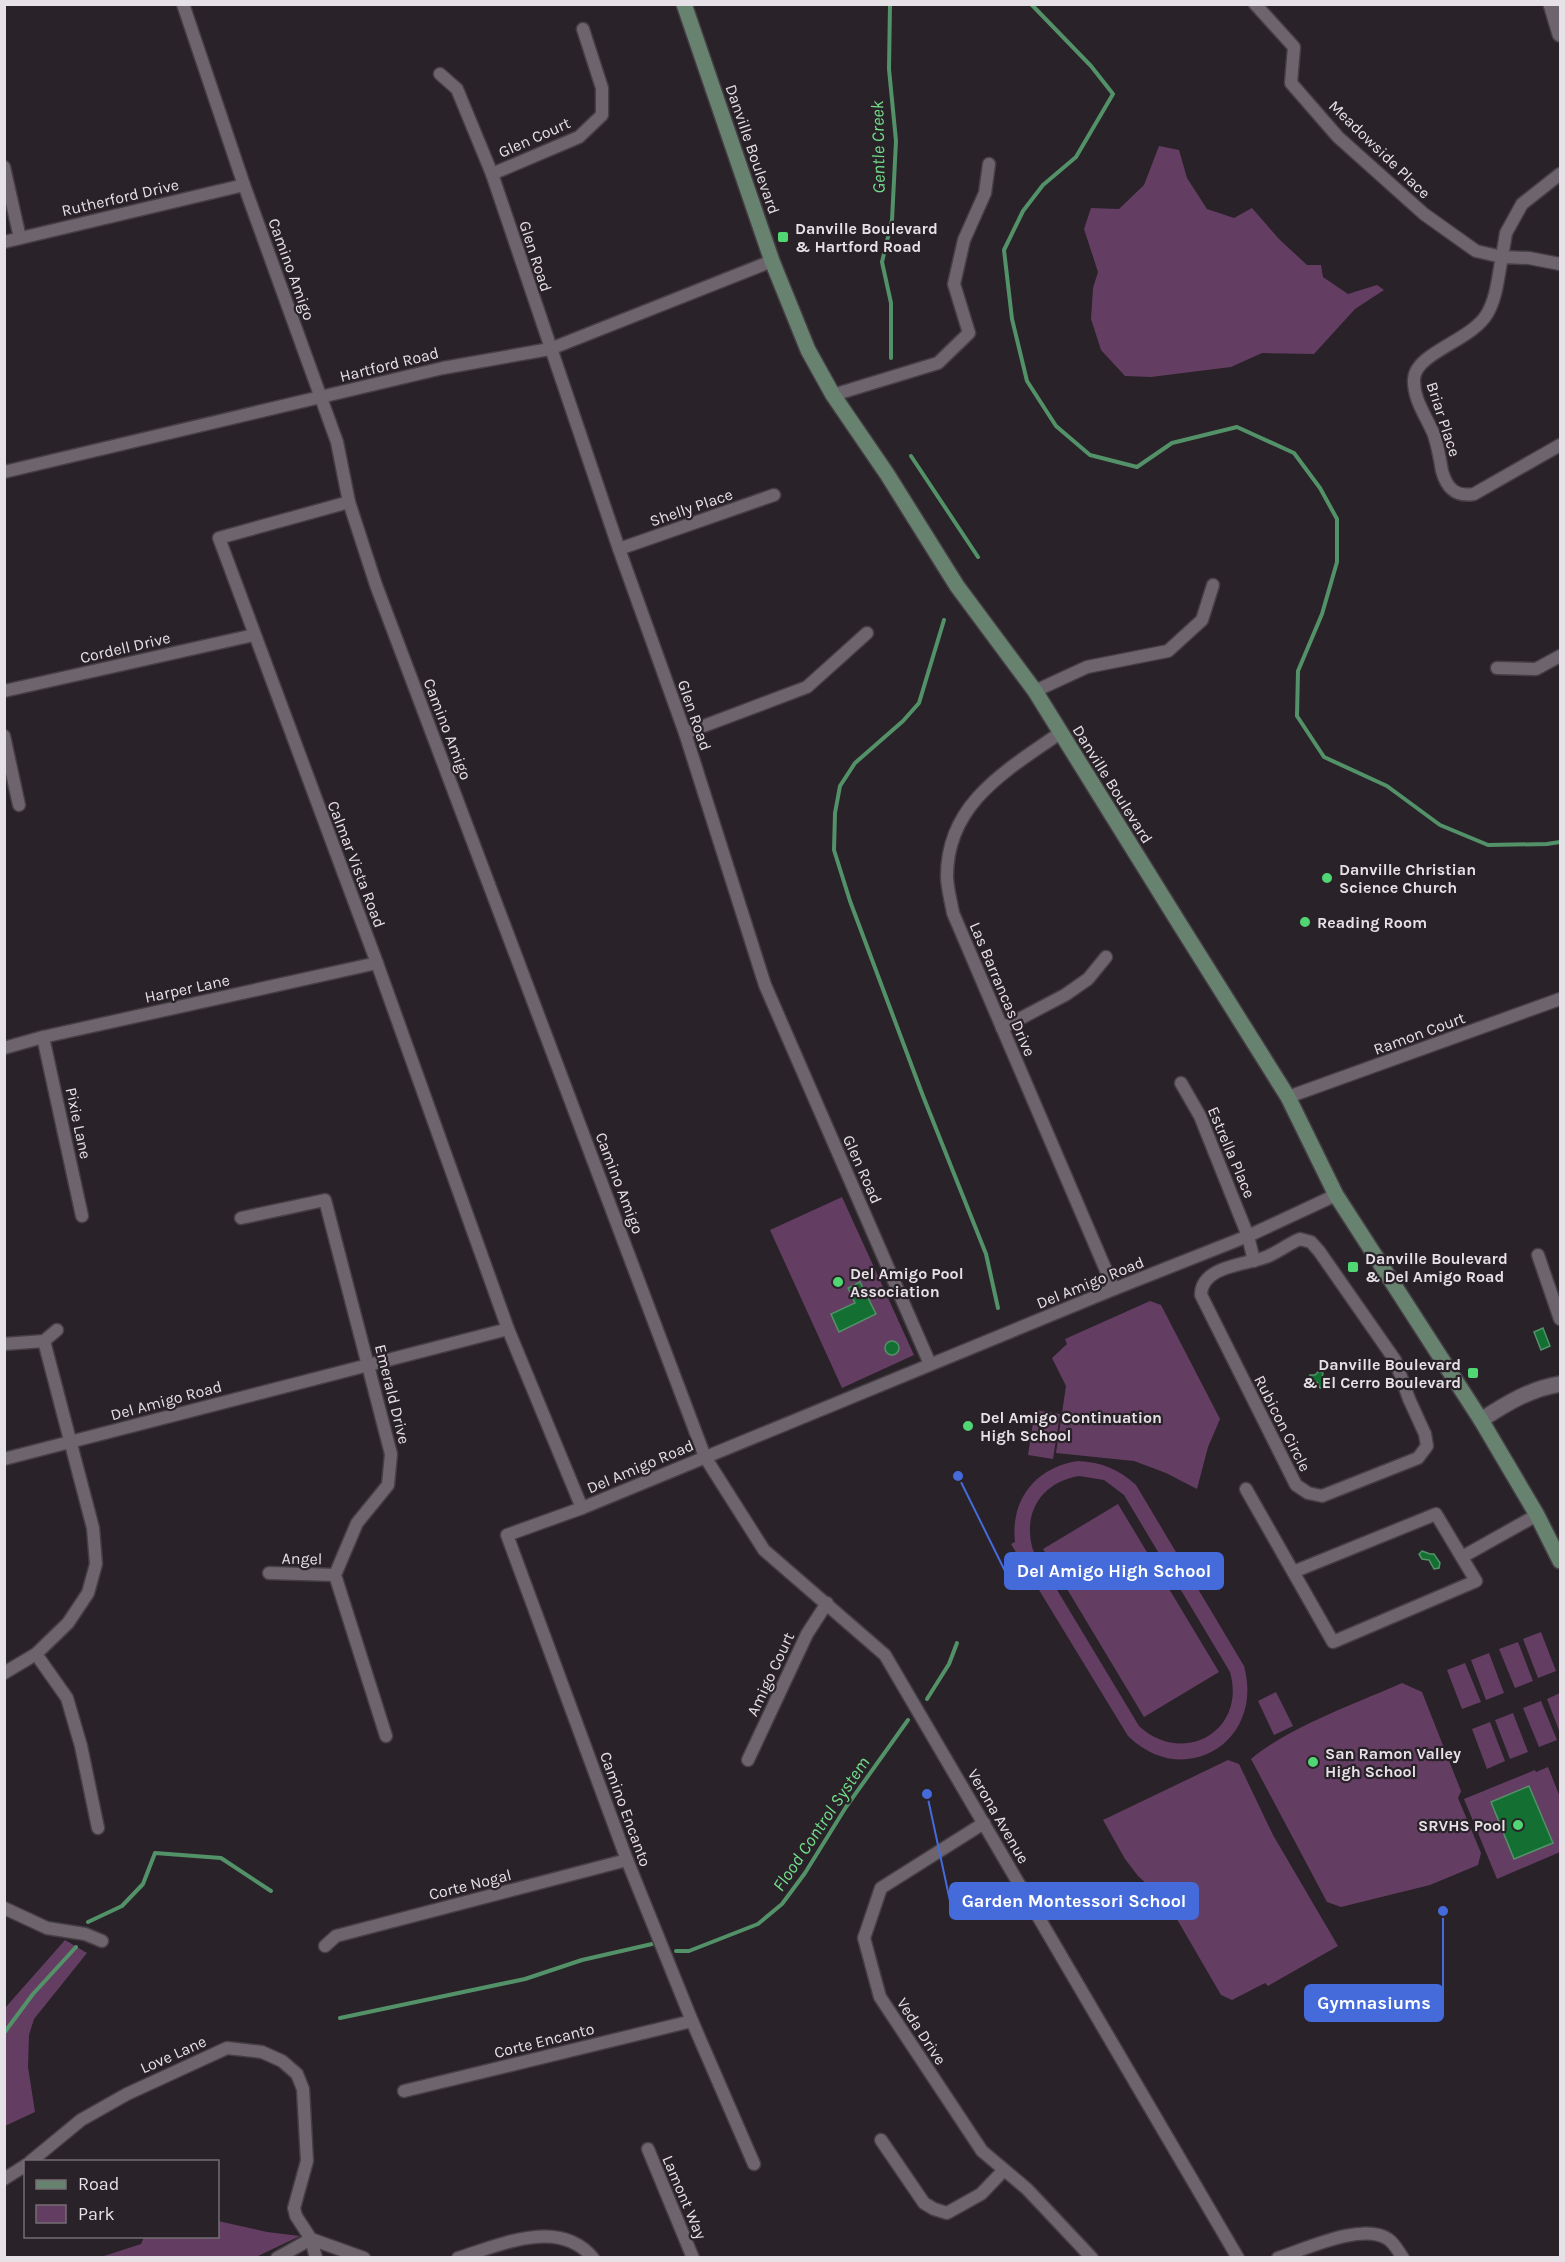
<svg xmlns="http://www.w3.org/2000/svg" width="1565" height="2262" viewBox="0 0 1565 2262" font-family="Karla,sans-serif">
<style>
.green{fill:#643d63;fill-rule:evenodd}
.water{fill:#147032;stroke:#539268;stroke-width:1.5}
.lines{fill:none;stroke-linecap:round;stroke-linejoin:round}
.stream{stroke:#539268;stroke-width:4}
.minor-casing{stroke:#453e44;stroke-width:15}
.tertiary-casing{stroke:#453e44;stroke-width:18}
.secondary-casing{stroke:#453e44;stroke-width:18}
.minor{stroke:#6d646d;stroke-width:12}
.tertiary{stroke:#6d646d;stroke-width:15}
.secondary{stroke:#688270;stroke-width:15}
.poi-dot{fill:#51d674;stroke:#292228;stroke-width:2}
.labels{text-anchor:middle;stroke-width:4.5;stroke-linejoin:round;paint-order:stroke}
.street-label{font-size:16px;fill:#e6e1e6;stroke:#292228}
.poi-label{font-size:16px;font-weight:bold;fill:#e6e1e6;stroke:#292228;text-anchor:start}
.water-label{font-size:18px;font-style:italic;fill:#71dd89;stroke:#292228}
.leader{fill:none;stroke:#456bdb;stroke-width:2}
.callout-dot{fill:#456bdb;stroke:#292228;stroke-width:2}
.callout{fill:#456bdb;stroke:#456bdb;stroke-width:2}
.callout-label{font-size:18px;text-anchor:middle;font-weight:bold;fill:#fff}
</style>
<rect width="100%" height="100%" fill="#292228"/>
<g class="green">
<path d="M1159,146L1179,150L1187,178L1207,209L1234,218L1252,208L1279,239L1307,265H1321L1323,277L1348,294L1377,285L1384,290L1355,309L1314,354L1262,353L1231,367L1151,377L1125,376L1101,350L1091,319L1093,288L1098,272L1084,229L1091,208L1119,209L1144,185Z"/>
<path d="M842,1197L914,1355L842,1388L770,1230Z"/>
<path d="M1150,1301L1161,1305L1220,1419L1208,1447L1197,1489L1166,1473L1134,1461L1056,1453L1066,1386L1052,1358L1067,1344L1065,1339Z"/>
<path d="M1035,1410L1060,1414L1053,1459L1028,1455Z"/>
<path d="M1078,1461C1101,1462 1119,1469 1136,1485L1244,1666C1265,1742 1184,1791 1128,1736L1011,1544L1015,1542C1010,1500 1036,1467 1078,1461ZM1079,1476L1104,1480L1124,1495L1230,1672C1247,1731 1183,1767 1139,1726L1033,1550C1022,1514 1041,1482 1079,1476Z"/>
<path d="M1118,1504L1219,1672L1144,1717L1043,1549Z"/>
<path d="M1541,1632L1556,1671L1538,1678L1523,1639Z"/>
<path d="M1518,1642L1533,1681L1515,1688L1499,1649Z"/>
<path d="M1489,1653L1504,1693L1486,1700L1471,1660Z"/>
<path d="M1465,1663L1481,1702L1462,1709L1447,1670Z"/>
<path d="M1402,1683L1422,1692L1461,1791L1458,1798L1481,1853L1478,1865L1430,1885L1341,1907L1327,1902L1251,1759C1287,1728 1357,1703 1402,1683Z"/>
<path d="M1276,1692L1293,1726L1274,1735L1258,1701Z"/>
<path d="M1560,1693V1733L1547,1699Z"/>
<path d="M1541,1701L1557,1740L1539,1747L1523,1708Z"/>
<path d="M1513,1713L1528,1752L1510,1759L1495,1720Z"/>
<path d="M1490,1722L1505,1761L1487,1769L1472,1729Z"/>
<path d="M1228,1760L1239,1764L1273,1835L1338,1946L1268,1986L1265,1983L1232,2000L1221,1995L1167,1902L1138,1876L1125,1859L1103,1820Z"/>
<path d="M1548,1767L1560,1797V1852L1497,1879L1464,1799L1535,1770L1536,1772Z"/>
<path d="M65,1940L87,1953L34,2019L29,2035L28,2067L35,2112L5,2126V2008Z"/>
<path d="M218,2221L267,2232L300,2236L256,2257H101L141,2244L144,2237L218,2236Z"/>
</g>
<g class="water">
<path d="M860,1282L876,1314L839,1332L831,1314L855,1303L848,1288Z"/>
<path d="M1543,1328L1550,1346L1541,1350L1534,1332Z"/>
<circle cx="892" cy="1348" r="7"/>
<path d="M1319,1371L1323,1373L1322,1379L1327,1383L1325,1388H1320L1317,1382H1311L1309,1379L1310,1375H1315Z"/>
<path d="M1422,1551L1430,1554H1434L1440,1563L1439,1568L1434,1569L1429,1560L1422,1559L1419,1554Z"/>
<path d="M1529,1786L1553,1843L1514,1859L1491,1802Z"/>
</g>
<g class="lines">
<g class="stream">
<path d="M890,4L889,69L896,141L892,220L882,262L891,303V358"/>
<path d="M1031,4L1091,66L1113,94L1076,157L1043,185L1023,211L1004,250L1012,319L1027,381L1056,426L1090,455L1137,467L1172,443L1237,427L1294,453L1320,488L1337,519V562L1322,614L1298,671L1297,716L1324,757L1387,786L1440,825L1488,845L1547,844L1560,842"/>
<path d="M911,456L978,557"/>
<path d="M944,620L919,703L903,721L855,763L840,786L835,813L834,850L850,901L923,1096L986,1254L998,1308"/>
<path d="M927,1699L949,1664L957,1643"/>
<path d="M88,1922L122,1906L143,1884L155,1853L221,1858L271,1891"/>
<path d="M676,1951H689L758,1924L782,1904L805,1873L846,1807L908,1720"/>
<path d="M340,2018L525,1979L582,1960L652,1944"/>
<path d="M4,2033L33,1994L76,1947"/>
</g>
<defs>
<g id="minor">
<path d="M183,4L244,185L337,442L349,502L376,585L705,1457L764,1550L885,1655L1238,2258"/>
<path d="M1255,4L1294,47L1291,83L1338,137L1424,214L1476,251L1502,257L1506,233L1522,204L1560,174"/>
<path d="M440,74L457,89L492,174L619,549L685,733L765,985L930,1364"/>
<path d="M4,167L20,238"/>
<path d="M492,174L579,137L602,115V88L583,29"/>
<path d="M4,242L244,185"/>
<path d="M1560,264L1529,258L1502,257C1498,276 1497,297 1487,314C1471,341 1415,353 1414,379C1413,400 1427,417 1434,435C1438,447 1440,459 1442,471C1447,489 1456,497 1474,494L1560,445"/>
<path d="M833,395L938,363L969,333L954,284L964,240L985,193L989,164"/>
<path d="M4,472L443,368L550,349L772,261"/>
<path d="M349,502L219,538L377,963L508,1329"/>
<path d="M619,549L774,495"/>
<path d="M1497,668L1536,669L1560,656"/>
<path d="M4,691L254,635"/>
<path d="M1035,691L1087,667L1168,651L1202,620L1213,585"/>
<path d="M685,733L807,687L867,633"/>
<path d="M1060,733C1007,770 947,803 947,876C947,888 951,901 953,913L1114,1289"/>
<path d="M4,736L19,805"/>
<path d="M1002,1028L1065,995L1088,979L1106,957"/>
<path d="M43,1037L82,1216"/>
<path d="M4,1048L43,1037L377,963"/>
<path d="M1181,1083L1200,1116L1248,1236L1254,1261"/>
<path d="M1288,1097L1560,999"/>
<path d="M241,1218L325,1200L391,1454L388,1485L357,1523L335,1575L386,1736"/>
<path d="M1300,1239L1311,1242L1319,1251L1395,1360L1409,1399L1425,1434L1427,1446L1418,1458L1322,1496L1308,1493L1296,1485L1201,1295C1201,1266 1245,1265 1266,1257C1277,1253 1288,1244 1300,1239Z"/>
<path d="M1538,1255L1560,1319"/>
<path d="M4,1344L44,1341L57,1330"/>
<path d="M4,1459L508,1329L582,1508"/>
<path d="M1246,1489L1333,1642L1476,1581L1436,1514L1293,1572"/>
<path d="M1462,1557L1537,1515"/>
<path d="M269,1573L335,1575"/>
<path d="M36,1654L67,1698L81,1746L98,1828"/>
<path d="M4,1673L36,1654L68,1623L88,1593L96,1564L93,1528L44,1341"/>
<path d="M748,1760L807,1634L827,1603"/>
<path d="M984,1823L881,1888L864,1938L880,1997L982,2151L1027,2189L1092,2258"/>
<path d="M4,1908L47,1928L85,1934L102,1941"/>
<path d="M325,1946L336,1936L627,1860"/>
<path d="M404,2091L692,2021"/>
<path d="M881,2140L924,2203L934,2209L947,2213L981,2194L1004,2170"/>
<path d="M648,2149L693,2258"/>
<path d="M30,2162L81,2120L127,2094L227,2048L262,2052L282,2061L297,2074L303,2089L307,2161L294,2208L296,2216L311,2239L364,2258"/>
<path d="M754,2164L692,2021L627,1860L507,1535L582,1508L1114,1289L1248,1236L1336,1195"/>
<path d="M4,2179L26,2165"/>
<path d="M277,2258L311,2239L316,2258"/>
<path d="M458,2258C500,2245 559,2217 593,2258"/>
<path d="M1278,2258C1306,2249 1362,2222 1388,2239C1395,2244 1398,2251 1403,2258"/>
</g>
<g id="tertiary">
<path d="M1551,4L1560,34"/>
<path d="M1481,1420C1507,1403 1530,1389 1560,1384"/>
</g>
<path id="secondary" d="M684,4L772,261L808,350L833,395L887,474L957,586L1035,691L1179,923L1288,1097L1336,1195L1481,1420L1537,1515L1560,1561"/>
</defs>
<use href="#minor" class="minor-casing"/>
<use href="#tertiary" class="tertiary-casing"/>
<use href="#secondary" class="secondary-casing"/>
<use href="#minor" class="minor"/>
<use href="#tertiary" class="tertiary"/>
<use href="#secondary" class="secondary"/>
</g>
<g class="poi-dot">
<rect x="777" y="231" width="12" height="12" rx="3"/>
<circle cx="1327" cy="878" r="6"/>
<circle cx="1305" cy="922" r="6"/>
<rect x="1347" y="1261" width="12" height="12" rx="3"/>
<circle cx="838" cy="1282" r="6"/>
<rect x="1467" y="1367" width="12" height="12" rx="3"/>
<circle cx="968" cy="1426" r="6"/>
<circle cx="1313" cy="1762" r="6"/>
<circle cx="1518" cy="1825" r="6"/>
</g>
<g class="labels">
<g class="street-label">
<text transform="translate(534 137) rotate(-24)" y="6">Glen Court</text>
<text transform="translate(753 149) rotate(71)" y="6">Danville Boulevard</text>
<text transform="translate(1380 149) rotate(44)" y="6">Meadowside Place</text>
<text transform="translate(120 197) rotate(-13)" y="6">Rutherford Drive</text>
<text transform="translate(536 256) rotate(72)" y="6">Glen Road</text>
<text transform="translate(292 269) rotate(70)" y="6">Camino Amigo</text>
<text transform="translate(389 364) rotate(-14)" y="6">Hartford Road</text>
<text transform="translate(1444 419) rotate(72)" y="6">Briar Place</text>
<text transform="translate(691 507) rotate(-19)" y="6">Shelly Place</text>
<text transform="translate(125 647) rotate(-13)" y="6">Cordell Drive</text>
<text transform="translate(695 715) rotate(71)" y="6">Glen Road</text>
<text transform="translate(448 729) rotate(69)" y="6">Camino Amigo</text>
<text transform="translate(1113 784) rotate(58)" y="6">Danville Boulevard</text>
<text transform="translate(357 864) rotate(69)" y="6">Calmar Vista Road</text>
<text transform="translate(187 988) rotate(-12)" y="6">Harper Lane</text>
<text transform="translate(1003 989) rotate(67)" y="6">Las Barrancas Drive</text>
<text transform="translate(1419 1033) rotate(-20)" y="6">Ramon Court</text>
<text transform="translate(79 1123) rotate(78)" y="6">Pixie Lane</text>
<text transform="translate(1232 1152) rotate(67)" y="6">Estrella Place</text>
<text transform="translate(863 1169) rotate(66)" y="6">Glen Road</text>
<text transform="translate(620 1183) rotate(69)" y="6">Camino Amigo</text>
<text transform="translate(1090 1282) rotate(-22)" y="6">Del Amigo Road</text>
<text transform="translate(393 1394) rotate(76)" y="6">Emerald Drive</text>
<text transform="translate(166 1400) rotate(-15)" y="6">Del Amigo Road</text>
<text transform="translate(1283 1423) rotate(63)" y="6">Rubicon Circle</text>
<text transform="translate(640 1466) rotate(-23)" y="6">Del Amigo Road</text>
<text transform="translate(302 1558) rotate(1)" y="6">Angel</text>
<text transform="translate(770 1674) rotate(-65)" y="6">Amigo Court</text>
<text transform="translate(626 1809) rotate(70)" y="6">Camino Encanto</text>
<text transform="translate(999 1816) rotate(60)" y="6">Verona Avenue</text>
<text transform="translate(470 1884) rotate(-14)" y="6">Corte Nogal</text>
<text transform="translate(922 2031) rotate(57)" y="6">Veda Drive</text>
<text transform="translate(544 2040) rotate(-14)" y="6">Corte Encanto</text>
<text transform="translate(173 2054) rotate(-24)" y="6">Love Lane</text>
<text transform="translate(685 2197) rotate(67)" y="6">Lamont Way</text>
</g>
<g class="poi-label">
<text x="795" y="234">Danville Boulevard<tspan x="795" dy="18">&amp; Hartford Road</tspan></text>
<text x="1339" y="875">Danville Christian<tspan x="1339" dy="18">Science Church</tspan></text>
<text x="1317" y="928">Reading Room</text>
<text x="1365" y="1264">Danville Boulevard<tspan x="1365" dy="18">&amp; Del Amigo Road</tspan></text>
<text x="850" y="1279">Del Amigo Pool<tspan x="850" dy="18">Association</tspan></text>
<text x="1461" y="1370" text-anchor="end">Danville Boulevard<tspan x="1461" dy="18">&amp; El Cerro Boulevard</tspan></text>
<text x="980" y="1423">Del Amigo Continuation<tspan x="980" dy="18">High School</tspan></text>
<text x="1325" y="1759">San Ramon Valley<tspan x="1325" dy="18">High School</tspan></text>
<text x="1506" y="1831" text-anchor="end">SRVHS Pool</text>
</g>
<g class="water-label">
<text transform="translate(878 147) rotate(-91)" y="6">Gentle Creek</text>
<text transform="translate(821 1824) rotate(-56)" y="6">Flood Control System</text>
</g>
</g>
<path class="leader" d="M958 1476L1005 1571M927 1794L950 1901M1443 1911L1443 2003"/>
<g class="callout-dot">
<circle cx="958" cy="1476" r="6"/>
<circle cx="927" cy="1794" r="6"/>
<circle cx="1443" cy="1911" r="6"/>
</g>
<g class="callout">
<rect x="1005" y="1553" width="218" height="36" rx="6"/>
<rect x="950" y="1883" width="248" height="36" rx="6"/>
<rect x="1305" y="1985" width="138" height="36" rx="6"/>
</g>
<g class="callout-label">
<text x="1114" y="1577">Del Amigo High School</text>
<text x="1074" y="1907">Garden Montessori School</text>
<text x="1374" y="2009">Gymnasiums</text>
</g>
<rect width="1565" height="2262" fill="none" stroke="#e6e1e6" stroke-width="12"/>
<rect x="24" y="2160" width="195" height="78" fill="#292228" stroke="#756e74" stroke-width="1.5"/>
<rect x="36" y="2180" width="30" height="9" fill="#688270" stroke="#756e74" stroke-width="1.5"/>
<text x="78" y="2190" font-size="18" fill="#e6e1e6">Road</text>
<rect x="36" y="2205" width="30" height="18" fill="#643d63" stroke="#756e74" stroke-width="1.5"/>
<text x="78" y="2220" font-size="18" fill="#e6e1e6">Park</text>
</svg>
